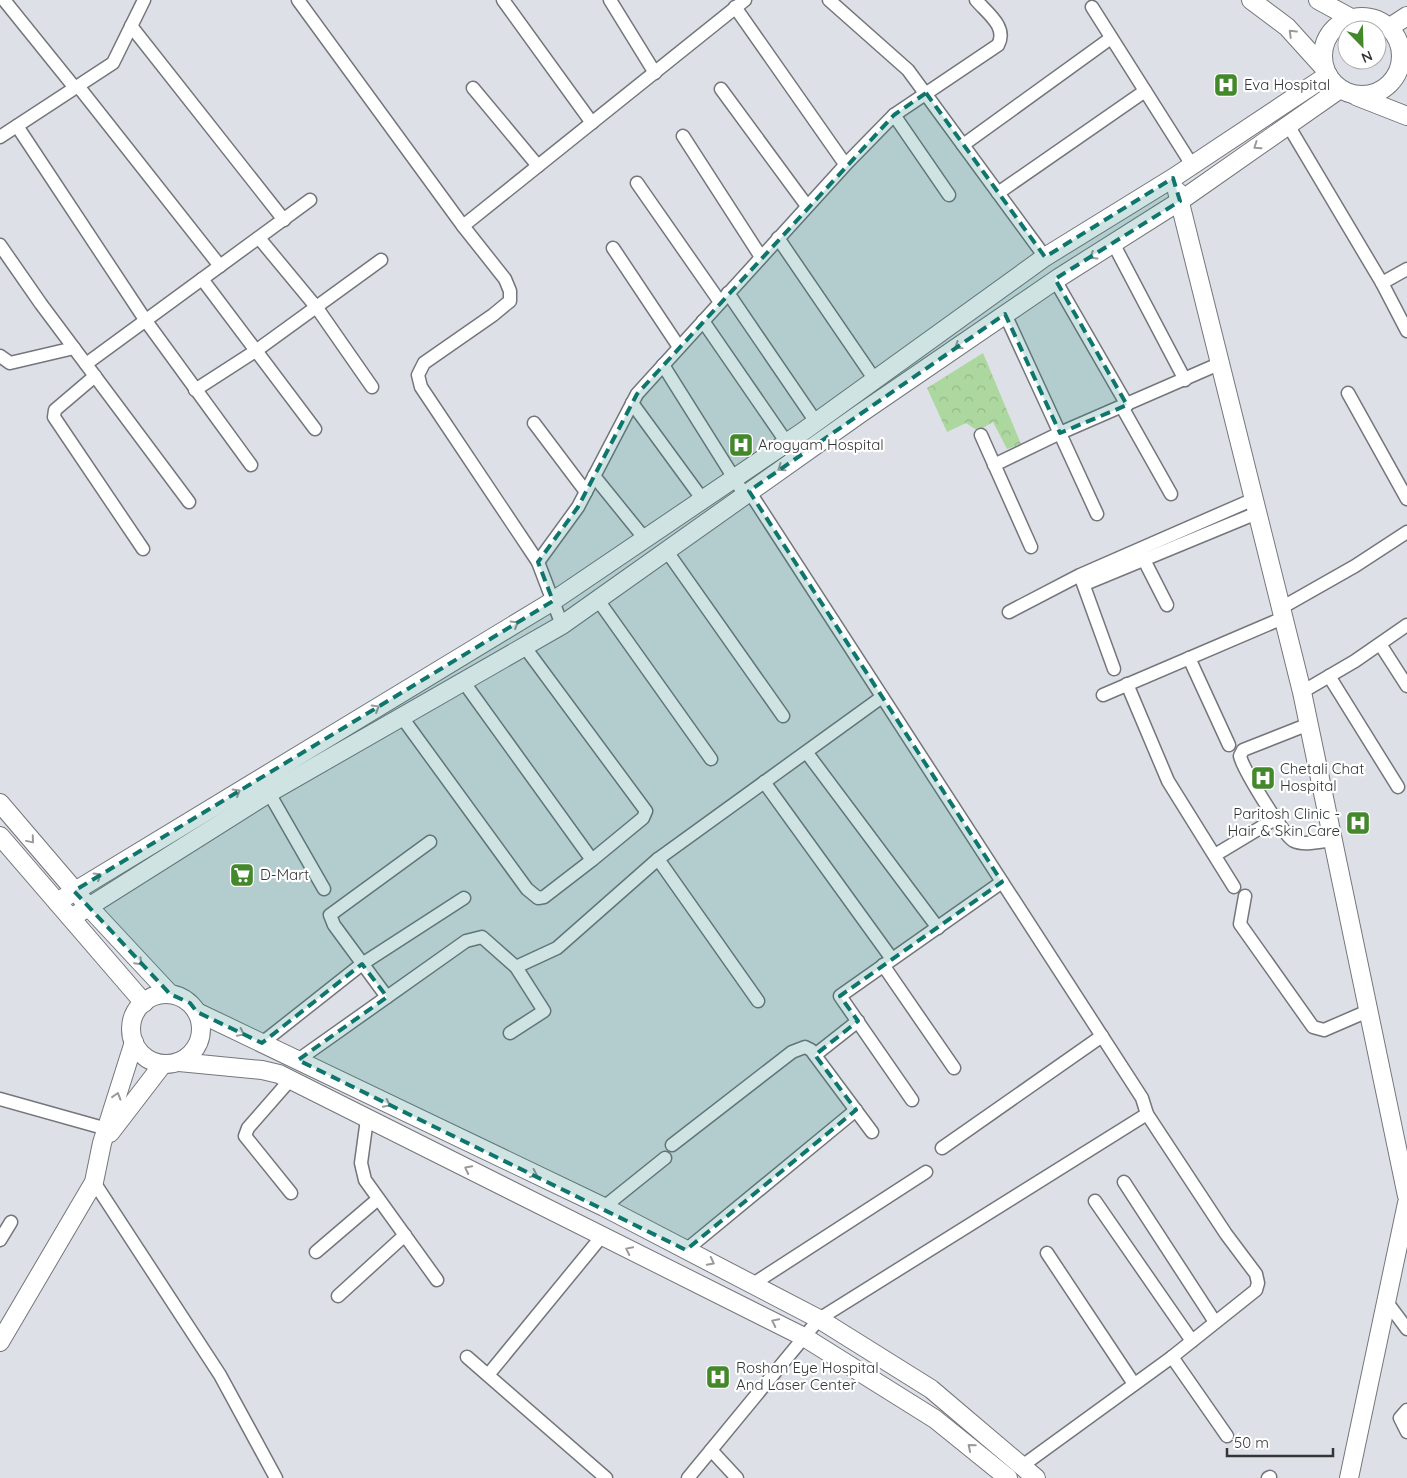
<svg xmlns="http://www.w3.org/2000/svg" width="1407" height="1478" viewBox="0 0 1407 1478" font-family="Quicksand,sans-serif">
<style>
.park{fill:url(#park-crowns)}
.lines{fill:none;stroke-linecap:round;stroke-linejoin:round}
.street-casing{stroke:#74767c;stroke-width:15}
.secondary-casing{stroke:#74767c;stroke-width:20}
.street{stroke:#fff;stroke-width:12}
.secondary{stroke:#fff;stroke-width:18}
.oneway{stroke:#9a9a9b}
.marked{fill:#0f766e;fill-opacity:0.2;stroke:#0f766e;stroke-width:4;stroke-dasharray:10 6;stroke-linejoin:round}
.labels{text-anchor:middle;stroke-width:4.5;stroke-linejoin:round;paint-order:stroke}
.poi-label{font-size:15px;fill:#343537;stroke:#fff;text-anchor:start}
</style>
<defs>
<pattern id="park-crowns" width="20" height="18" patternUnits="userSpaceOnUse" patternTransform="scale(1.25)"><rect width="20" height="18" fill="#acd79f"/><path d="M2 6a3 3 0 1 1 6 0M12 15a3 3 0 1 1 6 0" fill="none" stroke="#95b98a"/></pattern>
</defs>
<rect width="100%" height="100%" fill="#dde1e7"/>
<path class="park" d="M983,353L1021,444L1007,449L993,422L978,431L966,423L947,432L927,388Z"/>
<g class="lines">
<defs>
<g id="street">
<path d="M4,0L75,88"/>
<path d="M298,0L463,226L505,279L510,291V301L493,315L424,363L418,375L421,387L538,562L562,625"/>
<path d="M503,0L592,123"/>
<path d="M610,0L655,73"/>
<path d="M829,0L908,70L1045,257"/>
<path d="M735,7L845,164"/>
<path d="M1092,7L1192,165"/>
<path d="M131,26L284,220"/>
<path d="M78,86L220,266"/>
<path d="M473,88L538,166"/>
<path d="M721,89L807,206"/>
<path d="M894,115L949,195"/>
<path d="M1288,125L1382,283"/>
<path d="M17,126L146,321L251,465"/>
<path d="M683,136L761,257"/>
<path d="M0,137L113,63L144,0"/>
<path d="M963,145L1111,38"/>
<path d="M637,183L720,302"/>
<path d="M998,193L1145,91"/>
<path d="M463,226L745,0"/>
<path d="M259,238L317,308L372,387"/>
<path d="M778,238L875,380"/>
<path d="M1113,243L1185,380"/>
<path d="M0,245L41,304L189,502"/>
<path d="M613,248L679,347"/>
<path d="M1407,269L1382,283L1407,331"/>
<path d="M202,279L315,429"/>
<path d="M1055,280L1127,405"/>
<path d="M728,293L816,422"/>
<path d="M1005,314L1097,514"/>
<path d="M703,321L787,443"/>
<path d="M0,356L10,363L74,348"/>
<path d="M86,364L310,200"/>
<path d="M663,365L744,494"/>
<path d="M95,376L55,410L54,417L143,549"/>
<path d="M195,390L257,350L381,260"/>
<path d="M1348,393L1407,499"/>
<path d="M632,403L703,500"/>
<path d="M1122,407L1171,494"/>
<path d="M534,423L586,492"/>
<path d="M981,435L1031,547"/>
<path d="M994,465L1060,433L1221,363"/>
<path d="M594,476L645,539"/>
<path d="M749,491L1142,1098L1147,1114L1226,1234L1256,1274L1258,1283L1256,1290L1172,1357L1022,1466"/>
<path d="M666,550L783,716"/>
<path d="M1141,554L1167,605"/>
<path d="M538,562L578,507L637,394L848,162L894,115L998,45C1008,27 987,13 976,0"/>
<path d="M1081,578L1114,669"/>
<path d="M1085,584L1257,513"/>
<path d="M598,600L711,759"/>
<path d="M1281,608L1355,566L1407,532"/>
<path d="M1009,612L1080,575L1254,499"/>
<path d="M1380,644L1407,686"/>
<path d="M1189,658L1229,745"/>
<path d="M1329,676L1398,787"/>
<path d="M463,681L592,860"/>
<path d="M1127,684L1168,781L1234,887"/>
<path d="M1302,692L1355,661L1407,625"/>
<path d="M1103,695L1283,618"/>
<path d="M401,716L527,889L538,898L544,897L592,860L643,818L646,811L524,646"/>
<path d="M1309,724L1243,750L1240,756C1243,769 1284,837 1294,841C1304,846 1322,841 1333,840"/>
<path d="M807,753L938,928"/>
<path d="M764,782L892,959"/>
<path d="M269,793L324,889"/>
<path d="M1215,855L1275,819"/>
<path d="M658,859L758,1001"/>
<path d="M1245,896L1240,924L1313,1027L1324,1030L1368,1011"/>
<path d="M883,965L954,1068"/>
<path d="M387,997L334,925L330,915L430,842"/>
<path d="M510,1033L544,1011L516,967"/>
<path d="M262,1043L362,964L464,898"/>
<path d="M815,1055L858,1021"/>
<path d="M298,1060L466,941L482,937L516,967L557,948L658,859L882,697"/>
<path d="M290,1080L248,1128L245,1136L291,1193"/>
<path d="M0,1099L107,1129"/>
<path d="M912,1100L840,996L1002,882"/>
<path d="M367,1119L361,1163L365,1180L437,1280"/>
<path d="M672,1145L792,1052L805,1047L811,1050L872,1132"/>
<path d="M942,1148L1102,1036"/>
<path d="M94,1182L220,1375L276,1478"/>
<path d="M1124,1182L1215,1322"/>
<path d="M1095,1201L1192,1341"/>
<path d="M604,1207L665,1158"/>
<path d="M0,1240L11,1222"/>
<path d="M686,1250L856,1110"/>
<path d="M316,1252L378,1199"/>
<path d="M1047,1253L1134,1384"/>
<path d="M753,1284L926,1172"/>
<path d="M338,1296L405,1235"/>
<path d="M1386,1301L1407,1329"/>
<path d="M467,1357L606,1478"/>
<path d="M1172,1357L1227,1436"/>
<path d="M488,1375L602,1236"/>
<path d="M1407,1410L1400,1418L1407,1432"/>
<path d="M711,1450L737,1478"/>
<path d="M688,1478L819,1319L1147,1114"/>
<path d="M1268,1478L1270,1477"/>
</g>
<g id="secondary">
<path d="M1251,0L1287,27L1325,69"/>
<path d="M1318,0L1351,18"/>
<circle cx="1362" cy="56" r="39"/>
<path d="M1390,27L1407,16"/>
<path d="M1356,96L1407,116"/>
<path d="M1177,191L1302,692L1407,1196"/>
<path d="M0,803L88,906L170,994"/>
<path d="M0,836L144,1003"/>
<path d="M57,902L553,601L801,433L1045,257L1173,178L1328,75"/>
<path d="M71,918L269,793L562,625L861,413L1060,277L1180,201L1340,89"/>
<circle cx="166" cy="1029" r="35"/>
<path d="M197,1012L604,1207L819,1319L931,1389L1036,1478"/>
<path d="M179,1062L262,1070L279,1074L804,1337L935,1419L1008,1478"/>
<path d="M110,1133L163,1064"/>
<path d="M0,1342L94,1182L102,1143L134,1042"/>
<path d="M1349,1478L1407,1203"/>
</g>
</defs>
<use href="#street" class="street-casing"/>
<use href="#secondary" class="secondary-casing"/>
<use href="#street" class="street"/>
<use href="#secondary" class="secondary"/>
</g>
<defs><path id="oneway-chevron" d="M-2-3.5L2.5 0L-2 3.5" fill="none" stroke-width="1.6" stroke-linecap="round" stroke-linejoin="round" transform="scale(1.25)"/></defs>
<g class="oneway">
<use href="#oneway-chevron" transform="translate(1292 33) rotate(-136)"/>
<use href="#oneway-chevron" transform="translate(1257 146) rotate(145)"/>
<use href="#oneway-chevron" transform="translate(1093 256) rotate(148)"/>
<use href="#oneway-chevron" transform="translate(958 346) rotate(145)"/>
<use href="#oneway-chevron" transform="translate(781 468) rotate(145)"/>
<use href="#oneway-chevron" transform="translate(515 624) rotate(-31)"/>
<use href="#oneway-chevron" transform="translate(376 708) rotate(-31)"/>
<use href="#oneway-chevron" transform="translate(237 792) rotate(-31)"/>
<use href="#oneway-chevron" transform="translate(31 840) rotate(50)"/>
<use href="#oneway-chevron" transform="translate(98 876) rotate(-31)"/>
<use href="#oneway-chevron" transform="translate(139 962) rotate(47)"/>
<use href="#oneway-chevron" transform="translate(241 1033) rotate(26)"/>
<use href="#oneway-chevron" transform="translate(117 1096) rotate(-73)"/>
<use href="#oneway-chevron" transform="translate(387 1104) rotate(26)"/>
<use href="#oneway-chevron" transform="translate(468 1169) rotate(-153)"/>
<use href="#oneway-chevron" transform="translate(534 1174) rotate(25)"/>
<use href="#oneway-chevron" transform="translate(629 1250) rotate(-154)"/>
<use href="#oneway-chevron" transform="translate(711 1262) rotate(27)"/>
<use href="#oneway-chevron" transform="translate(775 1322) rotate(-154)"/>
<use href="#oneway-chevron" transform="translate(971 1447) rotate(-140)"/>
</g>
<path class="marked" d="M926,93L1045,257L1173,178L1180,201L1055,279L1127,405L1060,433L1005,314L749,491L1002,882L840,996L858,1021L815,1055L856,1110L686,1250L298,1060L387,997L362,964L262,1043L197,1012L190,1003L170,994L74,891L553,601L538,562L578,507L637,394L894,115Z"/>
<defs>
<symbol id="hospital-square" viewBox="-11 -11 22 22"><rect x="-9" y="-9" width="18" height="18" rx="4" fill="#44882c" stroke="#fff"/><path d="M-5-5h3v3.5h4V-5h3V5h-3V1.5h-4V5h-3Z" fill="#fff"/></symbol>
<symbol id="supermarket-square" viewBox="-11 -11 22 22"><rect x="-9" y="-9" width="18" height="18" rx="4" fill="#44882c" stroke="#fff"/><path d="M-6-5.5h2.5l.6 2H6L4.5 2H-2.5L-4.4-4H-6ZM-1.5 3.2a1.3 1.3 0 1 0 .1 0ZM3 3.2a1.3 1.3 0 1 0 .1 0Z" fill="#fff"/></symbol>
</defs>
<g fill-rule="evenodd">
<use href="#hospital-square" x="1212" y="71" width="28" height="28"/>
<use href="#hospital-square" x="727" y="431" width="28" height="28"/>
<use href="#hospital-square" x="1249" y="764" width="28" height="28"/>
<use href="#hospital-square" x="1344" y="809" width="28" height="28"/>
<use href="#supermarket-square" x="228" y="861" width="28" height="28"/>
<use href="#hospital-square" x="704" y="1363" width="28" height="28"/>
</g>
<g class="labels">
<g class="poi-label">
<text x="1244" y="90">Eva Hospital</text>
<text x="758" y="450">Arogyam Hospital</text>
<text x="1280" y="774">Chetali Chat<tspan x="1280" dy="17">Hospital</tspan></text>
<text x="1340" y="819" text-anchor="end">Paritosh Clinic -<tspan x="1340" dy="17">Hair &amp; Skin Care</tspan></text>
<text x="260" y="880">D-Mart</text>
<text x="736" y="1373">Roshan Eye Hospital<tspan x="736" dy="17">And Laser Center</tspan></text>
</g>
</g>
<g transform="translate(1362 45) rotate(157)"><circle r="24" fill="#ffffff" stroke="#aeaeaf"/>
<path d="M0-4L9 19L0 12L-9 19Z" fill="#44882c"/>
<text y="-8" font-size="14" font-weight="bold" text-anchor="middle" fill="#343537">N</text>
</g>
<path d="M1227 1448v8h106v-8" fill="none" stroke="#343537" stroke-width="2.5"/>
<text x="1234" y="1448" font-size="15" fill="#343537" stroke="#ffffff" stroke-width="4" paint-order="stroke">50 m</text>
</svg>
